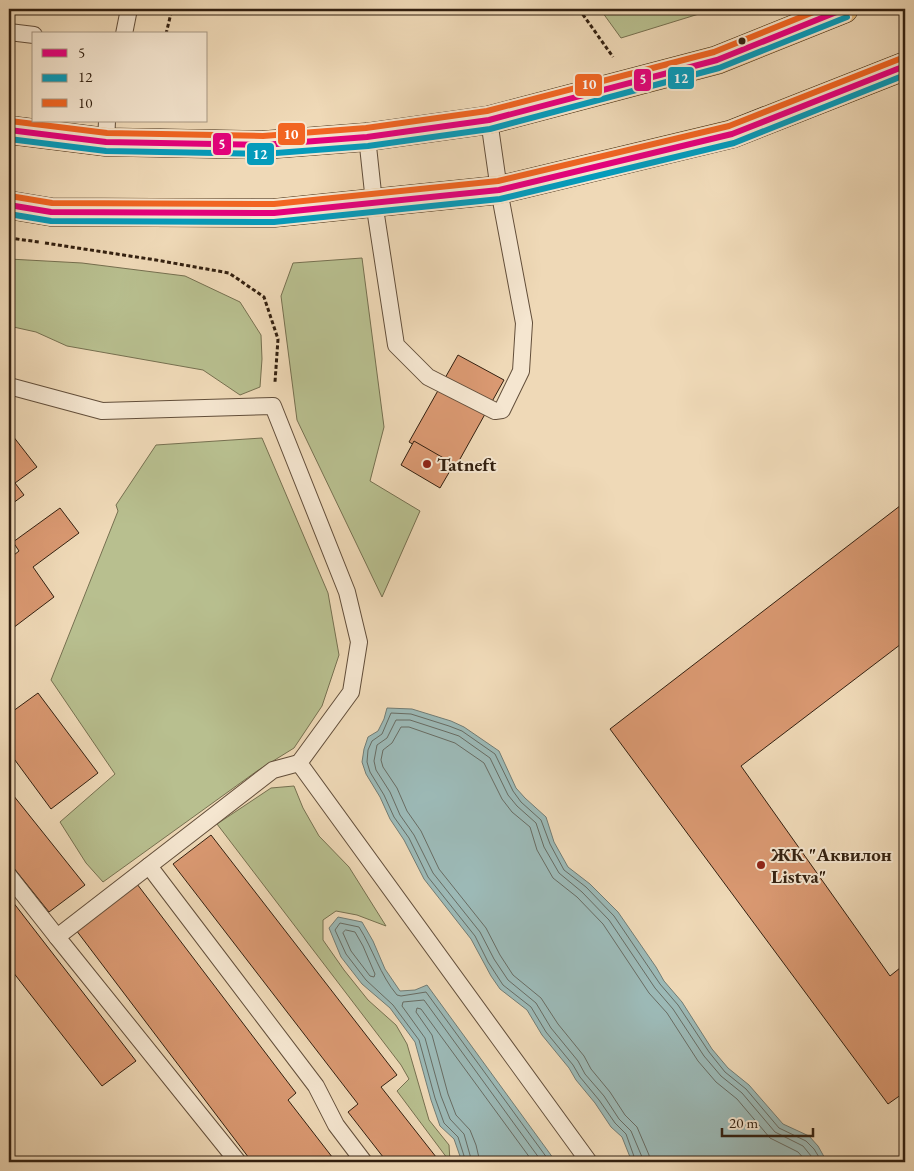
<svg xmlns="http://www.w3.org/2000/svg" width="914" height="1171" viewBox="0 0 914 1171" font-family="'EB Garamond',serif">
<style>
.green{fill:#b8bf8f;stroke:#767050}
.water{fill:#9cb9b6;stroke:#727c74}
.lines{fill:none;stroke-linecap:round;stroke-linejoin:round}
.shore{stroke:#686c63;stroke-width:1}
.building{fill:#da9972;stroke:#332010}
.service-casing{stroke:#624e3a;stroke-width:18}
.primary-casing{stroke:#332010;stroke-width:29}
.path{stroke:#332010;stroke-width:3;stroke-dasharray:4 2.5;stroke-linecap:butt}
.service{stroke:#f5e6d0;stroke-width:16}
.primary{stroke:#e8bc7c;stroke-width:28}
.bus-1-casing{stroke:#f5e6d0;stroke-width:10}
.bus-2-casing{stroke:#f5e6d0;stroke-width:10}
.bus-3-casing{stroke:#f5e6d0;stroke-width:10}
.bus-1{stroke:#e5007d;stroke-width:6}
.bus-2{stroke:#059bbb;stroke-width:6}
.bus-3{stroke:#f26522;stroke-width:6}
.bus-dot{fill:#332010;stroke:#f5e6d0;stroke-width:2}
.poi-dot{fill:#8f2418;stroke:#f5e6d0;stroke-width:2}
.labels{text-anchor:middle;stroke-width:4;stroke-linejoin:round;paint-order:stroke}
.poi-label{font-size:19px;font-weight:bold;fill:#332010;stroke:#f5e6d0;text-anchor:start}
.line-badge{stroke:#f5e6d0;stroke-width:2}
.badge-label{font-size:14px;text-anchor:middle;font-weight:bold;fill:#fff}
</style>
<rect width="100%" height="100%" fill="#efd9b7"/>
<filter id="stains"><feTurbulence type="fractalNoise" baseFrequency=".004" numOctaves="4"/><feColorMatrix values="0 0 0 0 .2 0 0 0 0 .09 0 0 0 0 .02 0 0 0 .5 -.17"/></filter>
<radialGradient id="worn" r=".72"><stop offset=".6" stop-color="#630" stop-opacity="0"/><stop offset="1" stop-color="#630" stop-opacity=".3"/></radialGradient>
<g class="green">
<path d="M600,9H715L621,38Z"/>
<path d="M362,258L384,427L370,481L420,511L382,597L297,420L281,296L293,263Z"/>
<path d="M9,259L82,263L185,276L240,302L261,335L262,359L260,387L240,395L203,370L67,346L36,332L9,326Z"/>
<path d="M262,438L328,593L339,655L322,706L294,748L257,771L103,882L86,863L60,822L115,774L51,680L118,511L116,505L156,445Z"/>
<path d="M294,786L303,808L319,836L349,867L386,926L357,915L336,911L323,920V940L344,970L368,1000L396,1025L407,1044L429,1120L449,1145L450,1162L397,1091L409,1079L401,1065L217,824L271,788Z"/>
</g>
<g class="water">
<path d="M387,708L412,709L451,721L464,727L499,751L516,788L525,798L546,817L554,842L568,867L590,884L618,912L656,967L664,981L682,1002L712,1049L728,1068L749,1085L783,1124L809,1136L818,1146L827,1162H632L622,1137L611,1127L595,1103L576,1080L569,1068L542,1035L527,1010L500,989L491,976L471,939L424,879L404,840L390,819L380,797L366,774L362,762L364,749L368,737L378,731L384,719Z"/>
<path d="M338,917L362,922L373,941L385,969L400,991L415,990L427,985L556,1162H462L454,1139L440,1126L431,1100L415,1042L390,1008L362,984L341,957L329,928Z"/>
</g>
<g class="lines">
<g class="shore">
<path d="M346,930L355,932L363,946L375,974L374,977L370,976L351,951L343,933Z"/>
<path d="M466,1162L458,1137L444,1123L435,1098L419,1040L393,1005L366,980L346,954L335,930L340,923L359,927C373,949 380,975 397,995L401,996L426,992L550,1162"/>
<path d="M472,1162L464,1134L450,1119L441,1096L425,1038L402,1006L403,1002L424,1000L542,1162"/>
<path d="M480,1162L476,1145L470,1130L456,1115L448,1094L432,1035L416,1012L417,1008L421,1009L533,1162"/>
<path d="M636,1162L626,1134L615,1123L599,1100L580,1077L573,1065L546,1032L531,1007L503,985L488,962L475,936L428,877L409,838L394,817L384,795L370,772L367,762L368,750L372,741L382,734L391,713L411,714L449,726L462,731L495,754L513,791L521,802L541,820L550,844L564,870L586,887L614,916L660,984L678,1005L709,1052L725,1072L746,1089L779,1128L806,1141L814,1149L822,1162"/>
<path d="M643,1162L642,1157L631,1131L619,1119L604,1096L585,1074L578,1061L551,1028L536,1003L508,980L494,959L480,932L433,873L414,835L400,815L390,792L376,770L374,761L377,745L387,738L396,720H410L447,732L459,736L490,758L508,795L517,806L536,823L544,847L559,873L582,892L609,920L655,988L673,1009L704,1056L721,1076L742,1093L775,1132L803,1146L816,1162"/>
<path d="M650,1162L649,1155L637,1127L625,1115L610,1092L591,1069L584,1056L558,1024L541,998L513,975L500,955L486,928L439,869L421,831L407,811L397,788L383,767L381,760L383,750L392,743L401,727H409L455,743L484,763L502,799L512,812L530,827L537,850L553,878L577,897L603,924L649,993L667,1013L698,1061L716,1082L737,1099L770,1138L798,1152L807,1162"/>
</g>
</g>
<g class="building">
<path d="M458,355L504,380L455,468L409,442Z"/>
<path d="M9,431L37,467L15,483L24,495L9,506Z"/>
<path d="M414,441L454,464L440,488L401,465Z"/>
<path d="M905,502V641L741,766L890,976L905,964V1092L888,1104L610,729Z"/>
<path d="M60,508L79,533L33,567L54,597L9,631V559L19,551L13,542Z"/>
<path d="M38,693L98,773L51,809L9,752V714Z"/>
<path d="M9,790L85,885L49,912L9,862Z"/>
<path d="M211,835L397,1075L381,1087L440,1162H387L348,1112L358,1104L173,864Z"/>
<path d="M137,884L296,1093L288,1100L336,1162H252L76,930Z"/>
<path d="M9,897L136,1061L102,1086L9,967Z"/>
</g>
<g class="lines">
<defs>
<g id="service">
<path d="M9,32L34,35"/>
<path d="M124,34L129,9"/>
<path d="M367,137L374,202L396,345L428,377L495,411L502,410L521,371L524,323L499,190L489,120"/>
<path d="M106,142L107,121"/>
<path d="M9,386L102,411L273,406L347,592L359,642L351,692L299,763L589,1162"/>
<path d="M149,866L316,1086L336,1125L364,1162"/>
<path d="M9,876L57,937"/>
<path d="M238,1162L57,937L273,770L299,763"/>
</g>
<g id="primary">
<path d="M9,130L106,142L263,145L367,137L489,120L717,60L844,9"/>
<path d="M9,205L51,212L274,213L499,190L732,134L905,66"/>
</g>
</defs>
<use href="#service" class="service-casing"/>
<use href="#primary" class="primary-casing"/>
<g class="path">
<path d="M579,9L613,57"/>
<path d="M166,34L172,9"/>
<path d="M9,238L39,242"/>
<path d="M45,243L156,260L229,273L264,297L278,339L275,382"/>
</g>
<use href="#service" class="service"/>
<use href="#primary" class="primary"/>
<defs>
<g id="bus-1">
<path d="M9,130L106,142L263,145L367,137L489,120L717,60L844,9"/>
<path d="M9,205L51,212L274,213L499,190L732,134L905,66"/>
</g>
<g id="bus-2">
<path d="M9,139L106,151L263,154L368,146L490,129L719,68L847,17"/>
<path d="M9,214L51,221L274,222L500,199L734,143L905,75"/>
</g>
<g id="bus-3">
<path d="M10,121L107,133L263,136L366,128L487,111L714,52L821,9"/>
<path d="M10,196L52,203L274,204L498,181L729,126L902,58"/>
</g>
</defs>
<use href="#bus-1" class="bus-1-casing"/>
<use href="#bus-2" class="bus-2-casing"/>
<use href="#bus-3" class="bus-3-casing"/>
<use href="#bus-1" class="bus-1"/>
<use href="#bus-2" class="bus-2"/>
<use href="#bus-3" class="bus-3"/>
</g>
<circle class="bus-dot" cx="742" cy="41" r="4.5"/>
<g class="poi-dot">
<circle cx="427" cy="464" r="5"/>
<circle cx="761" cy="865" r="5"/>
</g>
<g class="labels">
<g class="poi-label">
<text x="437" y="471">Tatneft</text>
<text x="771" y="861">ЖК "Аквилон<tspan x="771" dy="22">Listva"</tspan></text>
</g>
</g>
<g class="line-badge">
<rect x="667" y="66" width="28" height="24" rx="5" fill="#059bbb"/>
<rect x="633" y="68" width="19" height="24" rx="5" fill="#e5007d"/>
<rect x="574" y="73" width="29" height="24" rx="5" fill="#f26522"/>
<rect x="277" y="122" width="29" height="24" rx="5" fill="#f26522"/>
<rect x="212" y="132" width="20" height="24" rx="5" fill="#e5007d"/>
<rect x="246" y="142" width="29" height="24" rx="5" fill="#059bbb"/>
</g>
<g class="badge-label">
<text x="681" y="83">12</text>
<text x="643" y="84">5</text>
<text x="589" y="89">10</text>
<text x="291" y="139">10</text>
<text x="222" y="149">5</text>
<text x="260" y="159">12</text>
</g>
<rect width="914" height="1171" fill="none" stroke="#efd9b7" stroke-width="30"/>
<rect x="10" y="10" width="894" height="1151" fill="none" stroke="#332010" stroke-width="2.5"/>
<rect x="15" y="15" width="884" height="1141" fill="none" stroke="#332010"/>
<rect x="32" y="32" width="175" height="90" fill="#f5e6d0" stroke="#a79783"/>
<rect x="42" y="49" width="25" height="8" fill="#e5007d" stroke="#a79783"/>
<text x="78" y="58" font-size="15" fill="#332010">5</text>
<rect x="42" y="74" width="25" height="8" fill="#059bbb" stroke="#a79783"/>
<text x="78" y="82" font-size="15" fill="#332010">12</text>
<rect x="42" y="99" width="25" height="8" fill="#f26522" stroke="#a79783"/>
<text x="78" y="108" font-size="15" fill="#332010">10</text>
<path d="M722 1128v8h91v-8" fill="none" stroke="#332010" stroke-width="2.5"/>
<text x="729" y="1128" font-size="15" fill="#332010" stroke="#f5e6d0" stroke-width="4" paint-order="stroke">20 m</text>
<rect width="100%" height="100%" filter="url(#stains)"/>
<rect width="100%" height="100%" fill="url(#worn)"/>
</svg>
